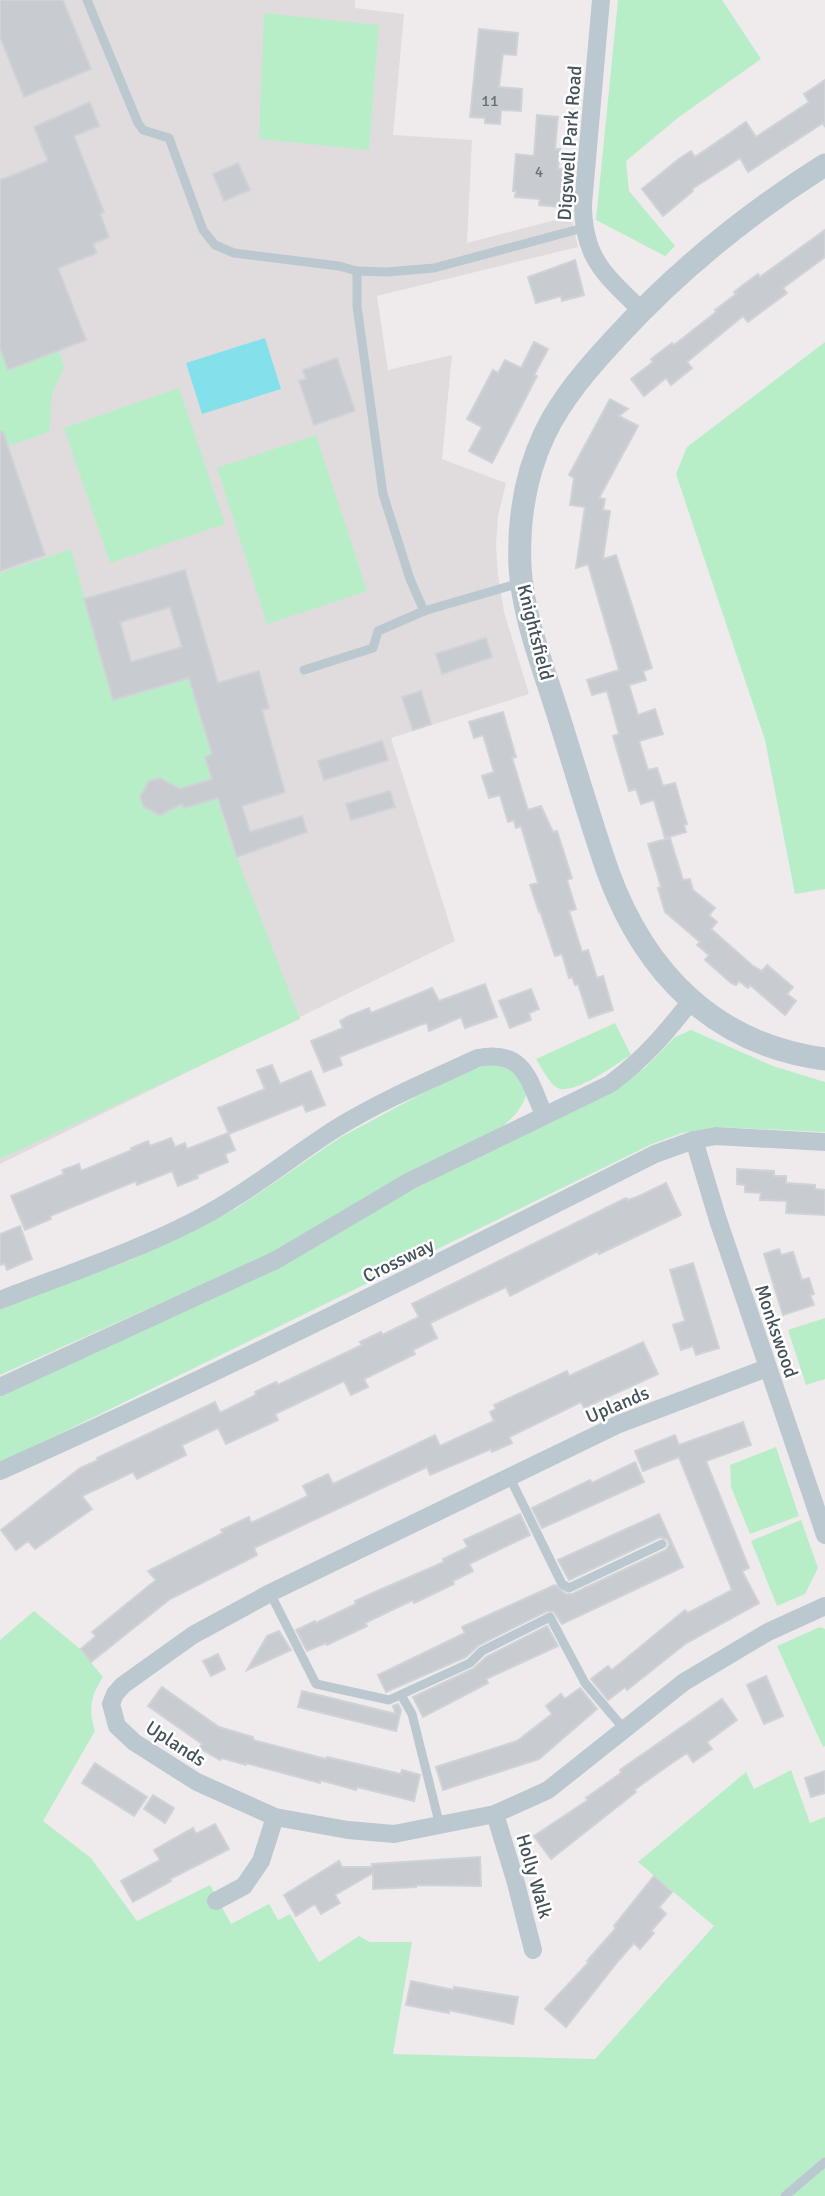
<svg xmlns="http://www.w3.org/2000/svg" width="825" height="2196" viewBox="0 0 825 2196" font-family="Signika,sans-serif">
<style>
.education{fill:#e0dcde}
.green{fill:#b8eec7}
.water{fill:#84e1ec}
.building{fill:#c8ccd1;stroke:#cfd3d8;stroke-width:2;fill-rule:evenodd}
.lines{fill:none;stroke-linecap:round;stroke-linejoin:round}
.service{stroke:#bcc8cf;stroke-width:9}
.minor{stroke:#bcc8cf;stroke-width:18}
.tertiary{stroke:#bcc8cf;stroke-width:23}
.labels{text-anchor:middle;stroke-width:5;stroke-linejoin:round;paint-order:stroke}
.number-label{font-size:16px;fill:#657077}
.street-label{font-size:19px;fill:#445159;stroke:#fff}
</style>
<rect width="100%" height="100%" fill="#efebec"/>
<path class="education" d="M0,0H355V8L404,14L393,135L472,140L467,243L571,216L578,247L377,296L388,370L452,355L442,459L506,483L498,516L496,545L498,575L504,612L529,694L391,738L455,941L0,1164Z"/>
<g class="green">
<path d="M618,0H722L761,59L679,117L626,161L629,191L675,246L665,256L596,220Z"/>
<path d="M264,13L379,25L369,150L259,139Z"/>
<path d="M825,342V889L795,894L765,740L676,474L687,447Z"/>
<path d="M0,347L9,370L59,351L64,367L52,394L49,432L0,449Z"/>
<path d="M179,388L225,524L110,563L64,428Z"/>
<path d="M316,435L367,591L267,624L217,468Z"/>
<path d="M71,549L113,701L189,679L211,754L204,757L229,837L300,1019L0,1159V573Z"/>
<path d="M615,1023L631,1055C616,1064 571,1098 556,1087C547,1080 542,1068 536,1059Z"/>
<path d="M691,1030L773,1066L825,1082V1132L718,1127L682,1133L652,1144L0,1463V1393L397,1198L621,1083L645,1068L675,1037Z"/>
<path d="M491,1063L515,1069L527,1092C523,1107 515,1116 503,1126L270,1254L0,1375V1308L131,1260L237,1208L341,1137L444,1082Z"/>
<path d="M825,1318V1379L806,1385L788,1330Z"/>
<path d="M776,1447L799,1516L750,1534L731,1487L730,1465Z"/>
<path d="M801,1520L818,1568L805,1594L777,1606L751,1541Z"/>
<path d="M34,1611L79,1648L103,1677C91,1695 88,1709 95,1731L43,1821L91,1858L137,1921L210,1885L231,1924L269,1904L278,1920L290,1914L319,1962L359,1936L370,1942H412L393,2054L595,2059L714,1926L638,1862L746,1772L754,1789L791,1770L810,1823L825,1817V2196H0V1640Z"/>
<path d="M820,1627L825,1629V1746L823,1747L777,1646Z"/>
</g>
<path class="water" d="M265,338L281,389L202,414L186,363Z"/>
<g class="building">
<path d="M0,0H63L91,69L24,97L0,37Z"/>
<path d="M479,29L518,33L516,55L503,54L499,87L522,89L521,111L501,110L500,124L485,123V118L470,117Z"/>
<path d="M825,80V127L823,123L748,172L740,158L692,189L693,191L663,216L642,189L680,158L691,151L695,157L746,122L756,137L809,102L804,94Z"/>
<path d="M90,102L99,126L74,136L104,212L100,214L109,237L93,244L97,253L58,268L86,340L8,370L0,348V180L48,161L34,127Z"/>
<path d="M537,115L558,117L555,149H560L558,169H564L560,207L539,205L540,199L515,197L516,191H513L516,154L534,156Z"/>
<path d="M238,163L250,190L224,201L213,174Z"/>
<path d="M825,230V257L783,288L787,293L748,322L743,316L687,362L692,368L671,385L666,378L644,396L631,379L653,362L651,359L672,343L674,345L716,312L715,310L736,294L734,292L747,282L758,274L760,277Z"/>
<path d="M575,260L584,295L562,301L561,296L536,303L528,277Z"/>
<path d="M534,342L548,349L534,375L537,376L492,463L469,451L482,427L467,419L493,370L498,373L505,360L521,368Z"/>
<path d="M337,358L355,411L314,425L299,381L306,379L303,370Z"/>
<path d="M610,399L628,409L619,416L638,426L599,498L605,499L603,510L610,511L603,559L616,555L652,668L643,671L646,680L629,685L638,715L655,709L663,734L639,741L648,770L657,768L663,786L675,783L687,824L684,825L686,832L665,838L654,800L641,804L636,789L629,791L613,736L619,734L607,691L592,695L587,680L619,670L588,564L576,568L585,507L570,505L574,478L569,475Z"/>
<path d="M0,432H3L45,555L0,571Z"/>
<path d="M185,570L218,683L259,671L269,708L262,710L285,792L242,806L250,832L302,816L307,832L237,857L218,798L184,808L182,804L160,815L144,807L140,797L149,781L160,778L180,789L212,779L205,757L212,754L189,678L113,700L84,599ZM170,607L182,647L131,662L120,622Z"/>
<path d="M486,638L492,657L442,674L436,654Z"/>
<path d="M421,691L431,724L413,730L402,697Z"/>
<path d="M503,712L516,757L512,758L528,810L541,806L553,832L557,831L572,878L567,880L576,909L569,911L582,952L588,950L597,978L603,976L613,1010L589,1018L578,984L575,985L572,977L569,978L562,954L555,956L540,911L539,912L530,885L538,883L521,826L516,828L514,820L508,822L500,795L489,798L482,776L494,772L483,735L474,738L469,722Z"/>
<path d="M382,741L388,760L324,780L318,761Z"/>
<path d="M390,791L395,807L351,820L346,804Z"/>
<path d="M670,838L683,880L690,879L693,890L715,908L709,915L717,922L711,929L753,966L762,971L767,965L793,987L787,994L796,1001L785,1015L750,985L748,988L739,981L736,985L731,983L705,960L709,955L697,945L700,942L665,912L658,888L661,887L648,844Z"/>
<path d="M485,984L497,1017L465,1028L461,1017L429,1031L427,1023L420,1025L339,1057L342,1065L324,1072L311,1041L343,1028L340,1021L349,1016L369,1008L371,1013L432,988L439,1001Z"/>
<path d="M531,989L539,1009L529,1013L531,1020L510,1028L499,1001Z"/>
<path d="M272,1065L280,1084L311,1071L325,1105L306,1112L303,1104L229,1134L218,1108L265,1089L257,1070Z"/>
<path d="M228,1133L235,1150L225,1154L228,1162L197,1175L198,1178L178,1186L172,1171L137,1185L136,1181L50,1216L51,1219L25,1230L11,1196L64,1174L62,1170L79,1164L81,1171L132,1150L131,1148L148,1141L150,1146L171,1138L175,1147L185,1143L187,1149Z"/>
<path d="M737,1169L774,1171V1176H786V1183L815,1185V1189L825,1190V1215L786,1213L787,1201L760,1200L761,1193L745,1192V1185L737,1184Z"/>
<path d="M666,1183L681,1215L599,1254L598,1251L510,1296L506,1287L430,1323L437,1338L413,1350L415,1354L364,1379L368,1387L351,1395L344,1381L275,1414L278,1420L226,1444L218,1428L182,1445L186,1455L137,1479L133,1472L82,1496L92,1509L35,1549L28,1541L16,1550L1,1530L80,1468L98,1460L97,1458L215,1402L220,1413L256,1395L255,1392L276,1382L278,1385L362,1345L360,1342L381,1332L382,1335L419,1317L412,1304L626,1198L628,1200L637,1197Z"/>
<path d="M20,1226L32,1259L7,1270L5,1264L0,1265V1234Z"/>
<path d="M779,1249L781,1255L793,1252L802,1280L809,1278L814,1294L810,1295L814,1305L783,1315L764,1254Z"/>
<path d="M693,1263L719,1348L696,1355L693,1346L681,1350L673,1325L685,1321L670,1270Z"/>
<path d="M643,1342L658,1374L584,1408L581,1402L509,1437L512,1443L492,1452L491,1449L430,1475L427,1467L254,1548L257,1555L170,1599L91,1662L81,1649L96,1636L92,1632L156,1580L148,1571L223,1533L221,1530L249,1517L251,1523L308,1496L303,1486L328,1474L333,1484L435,1435L440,1446L494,1421L490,1412L496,1409L494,1405L567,1371L569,1376Z"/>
<path d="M743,1422L751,1445L706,1461L749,1568L742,1571L759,1603L685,1644L627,1690L625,1687L608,1700L591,1679L608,1666L612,1670L685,1610L688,1613L732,1590L679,1457L643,1471L635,1451L675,1435L679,1445Z"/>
<path d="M635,1462L644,1482L542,1528L532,1508L590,1480L592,1483Z"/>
<path d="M520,1514L530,1535L469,1564L473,1571L453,1581L454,1584L414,1603L413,1600L394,1609L365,1623L367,1626L327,1645L326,1643L307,1651L296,1630L315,1621L316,1623L356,1604L355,1601L375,1592L444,1562L443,1559L468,1547L464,1540Z"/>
<path d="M659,1514L683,1567L562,1624L554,1612L547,1611L479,1645L466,1657L386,1692L378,1675L465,1633L462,1627L555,1585L566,1594H572L666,1550L669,1545L668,1540L660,1537L569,1580L558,1560Z"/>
<path d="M547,1626L558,1646L486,1679L488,1683L423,1717L413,1697L473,1669L486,1657Z"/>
<path d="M279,1631L291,1650L247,1670L267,1636Z"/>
<path d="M218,1654L225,1669L211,1676L203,1661Z"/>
<path d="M766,1676L783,1716L764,1724L747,1685Z"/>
<path d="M162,1687L219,1727L253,1737V1740L326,1759L327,1757L401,1774L402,1770L420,1775L414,1801L357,1787L356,1790L320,1780V1783L246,1763V1765L222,1758L220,1760L199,1748L202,1744L148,1706Z"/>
<path d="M580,1688L597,1709L539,1759L443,1790L436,1767L517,1741L552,1714L546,1706L561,1694L565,1699Z"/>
<path d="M302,1691L396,1714L393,1706L398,1704L401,1710L396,1731L298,1707Z"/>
<path d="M722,1699L737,1720L707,1742L712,1749L693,1762L687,1753L669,1765L634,1790L636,1792L551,1859L534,1836L588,1800L586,1798L621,1773L620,1770Z"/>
<path d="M95,1763L147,1797L134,1816L82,1783Z"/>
<path d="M825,1771V1793L811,1797L805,1778Z"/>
<path d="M153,1795L174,1808L165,1823L144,1809Z"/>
<path d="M215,1824L229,1849L170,1879L171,1881L133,1902L121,1881L160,1860L154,1850L193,1828L196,1834Z"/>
<path d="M480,1857L481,1886L416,1885V1887L373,1889V1873L335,1895L340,1903L321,1914L315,1904L296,1916L284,1895L339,1861L342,1867H372V1864Z"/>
<path d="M654,1876L672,1892L659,1907L666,1914L651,1931L654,1933L640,1949L634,1943L619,1960L566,2027L545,2009L589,1962L587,1961L616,1928L614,1926Z"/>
<path d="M411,1981L454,1990V1987L518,1997L513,2024L449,2010V2013L406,2005Z"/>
</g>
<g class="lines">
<g class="service">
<path d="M87,0L138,123L143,130L169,138L203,230L215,245L234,253L339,266L357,271"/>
<path d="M520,583L424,611L410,579L383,494L357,306V271L387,272L434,268L583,228"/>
<path d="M304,670L373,648L378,631L424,611"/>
<path d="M509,1476L562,1584L569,1588L662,1544"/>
<path d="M270,1593L316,1684L389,1700L470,1663L482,1651L550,1617L585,1683L625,1730"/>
<path d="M401,1695L412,1714L440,1826"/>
<path d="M785,2196L825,2162"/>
</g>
<g class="minor">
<path d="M601,0L583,204C583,258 605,275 641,310"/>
<path d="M694,1140L718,1220L825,1535"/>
<path d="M0,1300C64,1275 131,1253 192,1222C244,1196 287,1160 335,1129C380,1101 430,1080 478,1058C524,1049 529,1080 544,1115"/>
<path d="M767,1368L619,1424L270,1593L193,1635L123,1685L115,1694L111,1704L117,1726L134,1742L197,1782L275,1817L348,1830L394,1834L495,1814L548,1790L684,1682L768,1632L825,1606"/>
<path d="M0,1387L276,1260L410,1181L610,1084C646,1057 664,1035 691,1001"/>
<path d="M0,1471C222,1372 439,1263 655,1154L694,1140L716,1136L825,1142"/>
<path d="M495,1814L516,1883L533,1950"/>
<path d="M216,1901L244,1886L261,1861L275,1817"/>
</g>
<path class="tertiary" d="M825,165C747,214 676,272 614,340C588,368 562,398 545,433C525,475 518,521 520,567C523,615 541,661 555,705C573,761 589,817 608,872C645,973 715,1045 825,1059"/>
</g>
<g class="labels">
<g class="number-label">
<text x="490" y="106">11</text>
<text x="539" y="177">4</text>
</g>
<g class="street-label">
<text transform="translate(569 143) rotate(-86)" y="7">Digswell Park Road</text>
<text transform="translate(536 632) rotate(76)" y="7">Knightsfield</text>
<text transform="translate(398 1260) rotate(-26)" y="7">Crossway</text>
<text transform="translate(777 1331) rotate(71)" y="7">Monkswood</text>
<text transform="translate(617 1404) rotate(-23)" y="7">Uplands</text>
<text transform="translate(176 1743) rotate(33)" y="7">Uplands</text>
<text transform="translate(535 1876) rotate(74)" y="7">Holly Walk</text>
</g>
</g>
</svg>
